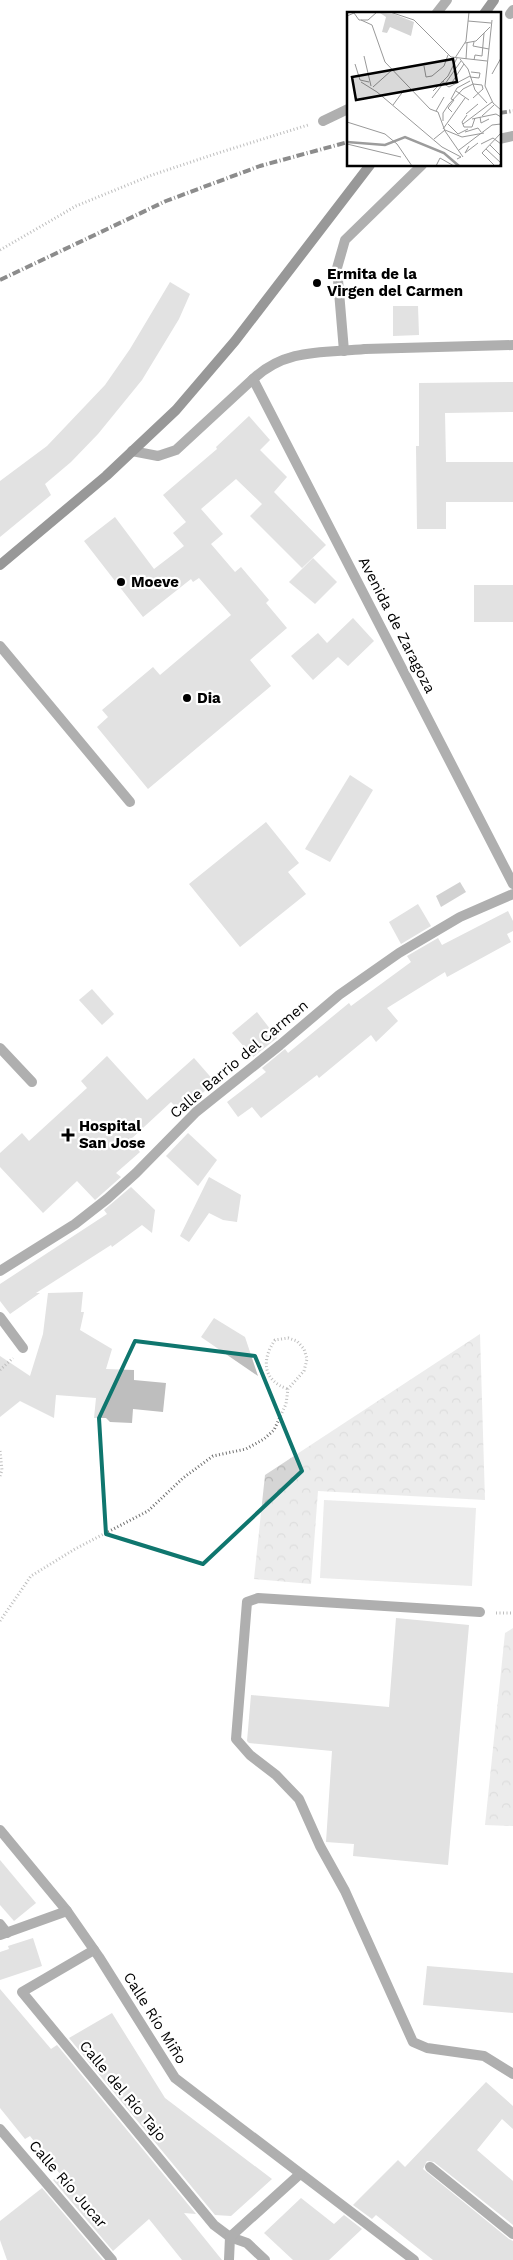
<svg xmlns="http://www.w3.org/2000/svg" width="513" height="2260" viewBox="0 0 513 2260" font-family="'Work Sans',sans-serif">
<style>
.park{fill:url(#park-crowns)}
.garden{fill:#d5d5d5}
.water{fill:#9c9c9c}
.building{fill:#bebebe}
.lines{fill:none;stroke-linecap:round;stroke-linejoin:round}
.path{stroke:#707070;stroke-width:3;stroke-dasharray:1 2.5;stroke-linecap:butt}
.service{stroke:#4e4e4e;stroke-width:10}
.minor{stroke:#4e4e4e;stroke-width:10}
.secondary{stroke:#1b1b1b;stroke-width:10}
.rail{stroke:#000;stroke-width:4;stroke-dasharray:8 2.5 1 2.5;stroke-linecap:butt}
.marked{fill:none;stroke:#0f766e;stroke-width:4;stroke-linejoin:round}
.poi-dot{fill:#000;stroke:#fff;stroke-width:2}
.labels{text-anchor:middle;stroke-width:4.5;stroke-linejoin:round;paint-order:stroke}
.poi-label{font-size:15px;font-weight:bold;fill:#000;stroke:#fff;text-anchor:start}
.street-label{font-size:15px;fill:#000;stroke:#fff}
.inset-river{fill:none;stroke:#9c9c9c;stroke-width:2.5}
.inset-road{fill:none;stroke:#999;stroke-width:1}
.view{fill:#000;fill-opacity:0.15;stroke:#000;stroke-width:2.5}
.inset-edge{fill:none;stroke:#000;stroke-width:2.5}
</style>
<defs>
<pattern id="park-crowns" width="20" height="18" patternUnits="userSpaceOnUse" patternTransform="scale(1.25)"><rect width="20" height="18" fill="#d5d5d5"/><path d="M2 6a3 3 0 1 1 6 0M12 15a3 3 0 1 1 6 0" fill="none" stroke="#b5b5b5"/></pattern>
</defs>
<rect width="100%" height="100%" fill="#fff"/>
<g class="park">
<path d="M480,1334L485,1500L318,1491L311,1584L254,1579L265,1475Z"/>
<path d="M513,1628V1826L485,1825L505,1633Z"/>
</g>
<path class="garden" d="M324,1500L476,1508L472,1586L320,1578Z"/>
<path class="water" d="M460,882L466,892L441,907L436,896Z"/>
<g class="building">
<path d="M170,282L190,294L179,319L142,380L98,434L71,462L45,484L51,495L0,537V481L47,446L105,385L130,349Z"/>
<path d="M393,306H418L419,335L393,336Z"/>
<path d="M513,382V412L445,413L446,462H513V502H446V529H417L416,446H419V383Z"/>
<path d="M249,416L270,440L260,450L287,477L274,492L326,545L302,568L250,516L262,504L236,479L201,509L223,534L211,544L235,572L241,567L269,600L266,603L287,628L250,660L271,686L148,789L97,727L108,717L102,710L153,667L160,675L231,615L199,578L193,582L191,579L143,617L84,541L115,517L154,569L184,546L173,533L186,522L163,495L217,449L216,447Z"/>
<path d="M313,558L337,582L315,604L289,582Z"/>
<rect x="474" y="585" width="39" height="37"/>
<path d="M353,618L374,641L348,666L338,657L313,680L291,656L318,633L327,643Z"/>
<path d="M350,775L373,790L330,862L305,849Z"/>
<path d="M266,822L299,863L288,872L306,894L240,947L189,884Z"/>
<path d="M418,904L431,926L401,944L389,922Z"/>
<path d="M508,911L513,921V931L507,934L511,942L447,977L445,972L387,1008L398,1021L376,1042L371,1035L319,1078L317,1075L261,1118L252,1107L238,1117L227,1102L266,1072L262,1068L285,1049L288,1053L349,1003L351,1006L411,962L407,956L438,938L442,945Z"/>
<path d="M92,989L114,1014L102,1025L79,1000Z"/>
<path d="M257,1012L277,1038L253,1057L232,1033Z"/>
<path d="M107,1056L147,1100L194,1058L215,1082L181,1112L171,1102L130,1140L140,1152L116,1173L121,1177L95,1200L77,1181L43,1213L0,1167V1153L22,1133L29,1141L87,1088L81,1081Z"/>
<path d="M188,1133L217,1160L198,1186L166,1156Z"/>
<path d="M209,1177L241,1195L237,1222L223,1220L209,1213L189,1242L180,1236Z"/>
<path d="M131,1187L155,1210L152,1233L142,1225L112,1247L111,1245L36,1293H40L10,1314L0,1301V1284L107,1214L104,1210Z"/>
<path d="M83,1292L81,1312H84L80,1330L112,1349L106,1369L134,1370V1380L166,1383L163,1412L133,1409L132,1423L110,1422L106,1418H94L96,1398L56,1395L54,1418L20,1401L0,1417V1356L30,1376L43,1334L48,1293Z"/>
<path d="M214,1318L245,1337L258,1376L201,1337Z"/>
<path d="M396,1618L469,1625L448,1865L353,1856L354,1844L326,1842L332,1751L249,1743L247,1741L251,1695L389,1707Z"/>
<path d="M0,1860L36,1903L14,1921L0,1905Z"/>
<path d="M33,1938L42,1966L0,1980V1952L9,1949L8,1946Z"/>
<path d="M427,1966L513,1973V2013L423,2005Z"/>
<path d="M0,1989L51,2049L57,2045L196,2214L184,2213L222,2260H182L149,2219L113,2251L53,2180L60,2174L30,2136L25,2139L0,2108Z"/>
<path d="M112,2013L165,2098L272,2179L231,2216L215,2215L69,2038Z"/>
<path d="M486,2082L513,2106V2129L502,2119L477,2150L513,2181V2225L434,2162L427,2161L423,2169L509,2239L513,2241V2260H433L376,2215L372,2219L353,2205L398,2160L405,2167Z"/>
<path d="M42,2188L103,2260H7L0,2240V2221Z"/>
<path d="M301,2198L334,2224L344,2215L362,2229L329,2260H293L264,2233Z"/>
</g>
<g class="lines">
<g class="path">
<path d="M0,250L76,206L152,175L218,153L308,125"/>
<path d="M0,1370L13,1358"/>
<path d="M0,1451L2,1470L0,1476"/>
<path d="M496,1613H513"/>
<path d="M0,1621L31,1576L75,1549L148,1511L183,1478L213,1456L246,1449L264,1439L274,1430L286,1404L288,1389L304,1371L307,1359L304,1349L297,1341L288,1338L275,1340C261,1360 263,1381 288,1389"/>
</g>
<g class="service">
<path d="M365,349L513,345"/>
<path d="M0,1048L32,1082"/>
<path d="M480,1612L258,1598L247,1602L236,1739L250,1755L276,1775L299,1799L320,1846L345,1891L413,2042L427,2048L484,2056L513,2074"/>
</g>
<g class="minor">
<path d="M436,14L447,0"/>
<path d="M510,14L513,10"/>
<path d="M323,121L348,109"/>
<path d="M499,139L513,136"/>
<path d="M344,351L337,268L345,240L422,165"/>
<path d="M253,379C286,348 323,353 365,349"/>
<path d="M132,451L158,456L176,450L253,379L513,884"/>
<path d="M0,646L130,802"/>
<path d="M0,1271L75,1224L107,1199L136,1173L196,1112L280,1045L339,995L399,953L460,917L513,894"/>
<path d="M0,1317L23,1348"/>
<path d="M0,1830L67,1911L99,1957L175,2078L414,2260"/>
<path d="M0,1924L7,1933"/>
<path d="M0,1935L67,1911"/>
<path d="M94,1950L22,1992L214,2225L230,2237L247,2243L265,2260"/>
<path d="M0,2129L112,2260"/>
<path d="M430,2167L513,2234"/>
<path d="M229,2260L230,2237L300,2174"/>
</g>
<g class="secondary">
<path d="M484,14L494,0"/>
<path d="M0,565L106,476L176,410L235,341L370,165"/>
</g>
<g class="rail">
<path d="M499,113L513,111"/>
<path d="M0,280L166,201L260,166L348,142"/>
</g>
</g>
<path d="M0 0H513V2260H0ZM135,1341L255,1356L302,1471L203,1564L106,1534L99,1418Z" fill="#fff" fill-opacity=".55" fill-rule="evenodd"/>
<path class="marked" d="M135,1341L255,1356L302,1471L203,1564L106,1534L99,1418Z"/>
<g class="poi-dot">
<circle cx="317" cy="283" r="5"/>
<circle cx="121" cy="582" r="5"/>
<circle cx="187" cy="698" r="5"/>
<path d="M65.5 1127.5h5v5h5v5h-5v5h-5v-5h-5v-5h5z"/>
</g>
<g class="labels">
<g class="poi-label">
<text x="327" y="279">Ermita de la<tspan x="327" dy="17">Virgen del Carmen</tspan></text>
<text x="131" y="587">Moeve</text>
<text x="197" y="703">Dia</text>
<text x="79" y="1131">Hospital<tspan x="79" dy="17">San Jose</tspan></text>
</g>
<g class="street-label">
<text transform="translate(397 625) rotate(63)" y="5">Avenida de Zaragoza</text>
<text transform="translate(239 1059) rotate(-40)" y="5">Calle Barrio del Carmen</text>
<text transform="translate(155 2018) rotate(58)" y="5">Calle Río Miño</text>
<text transform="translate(123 2091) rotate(50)" y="5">Calle del Río Tajo</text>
<text transform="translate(68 2184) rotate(49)" y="5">Calle Río Jucar</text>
</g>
</g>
<g transform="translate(347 12)">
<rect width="154" height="154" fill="#fff"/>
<path d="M33,1L47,2L67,10L64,24L43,15L40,21L35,20L39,5Z" fill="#d5d5d5"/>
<path class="inset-river" d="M0,130L38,133L58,125L97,141L112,154"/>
<path class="inset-road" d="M43,0L67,8L104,45L140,49M0,4L7,1L12,8H21L30,0M14,8L25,13L38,50L83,97L91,100L98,119L116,145M145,8L138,74L146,91L154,98M121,9L144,11M127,30L126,34L142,37M118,31L129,29L143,15M17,44L24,74M108,46L119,29L122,0M113,47L121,57L128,78L140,91M119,47L120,31M127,48L128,43L135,44L137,21M8,52L13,68L22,70M77,54L79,65L85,64L97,54L101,43M145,62L154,46M123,65L132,66L133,61L124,60M96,69L98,72L114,49M14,70L30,80L95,135L114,145L110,147M94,70L102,75L123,64M104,72L117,52M26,75L45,58M86,79L101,64L110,46M109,79L122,88M85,86L95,73M46,93L57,78M89,99L97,85M105,100L101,96L107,88L104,87L110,76L123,69M119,102L131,92M120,103L115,110L117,115H125L128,106M135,104L147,93M133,105L134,111L142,107M125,107L149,102L154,105M96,109V101L102,92L116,77L126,72L135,73L136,77L126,86M0,110L38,122L50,132L65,154M101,112L111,122L121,117M116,112L145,90M96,117L118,86M118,120L131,116L134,120M87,127L98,118L115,125L137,121M0,132L54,145M134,132L146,126L154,132M143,133L154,144M122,134L118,141L131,131M139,137L154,151L151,154M112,138L145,113L154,112M89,154L93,146L107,154M148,154L135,141L154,121"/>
<path class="view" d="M106,47L110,70L9,88L5,65Z"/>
<rect width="154" height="154" class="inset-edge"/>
</g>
</svg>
